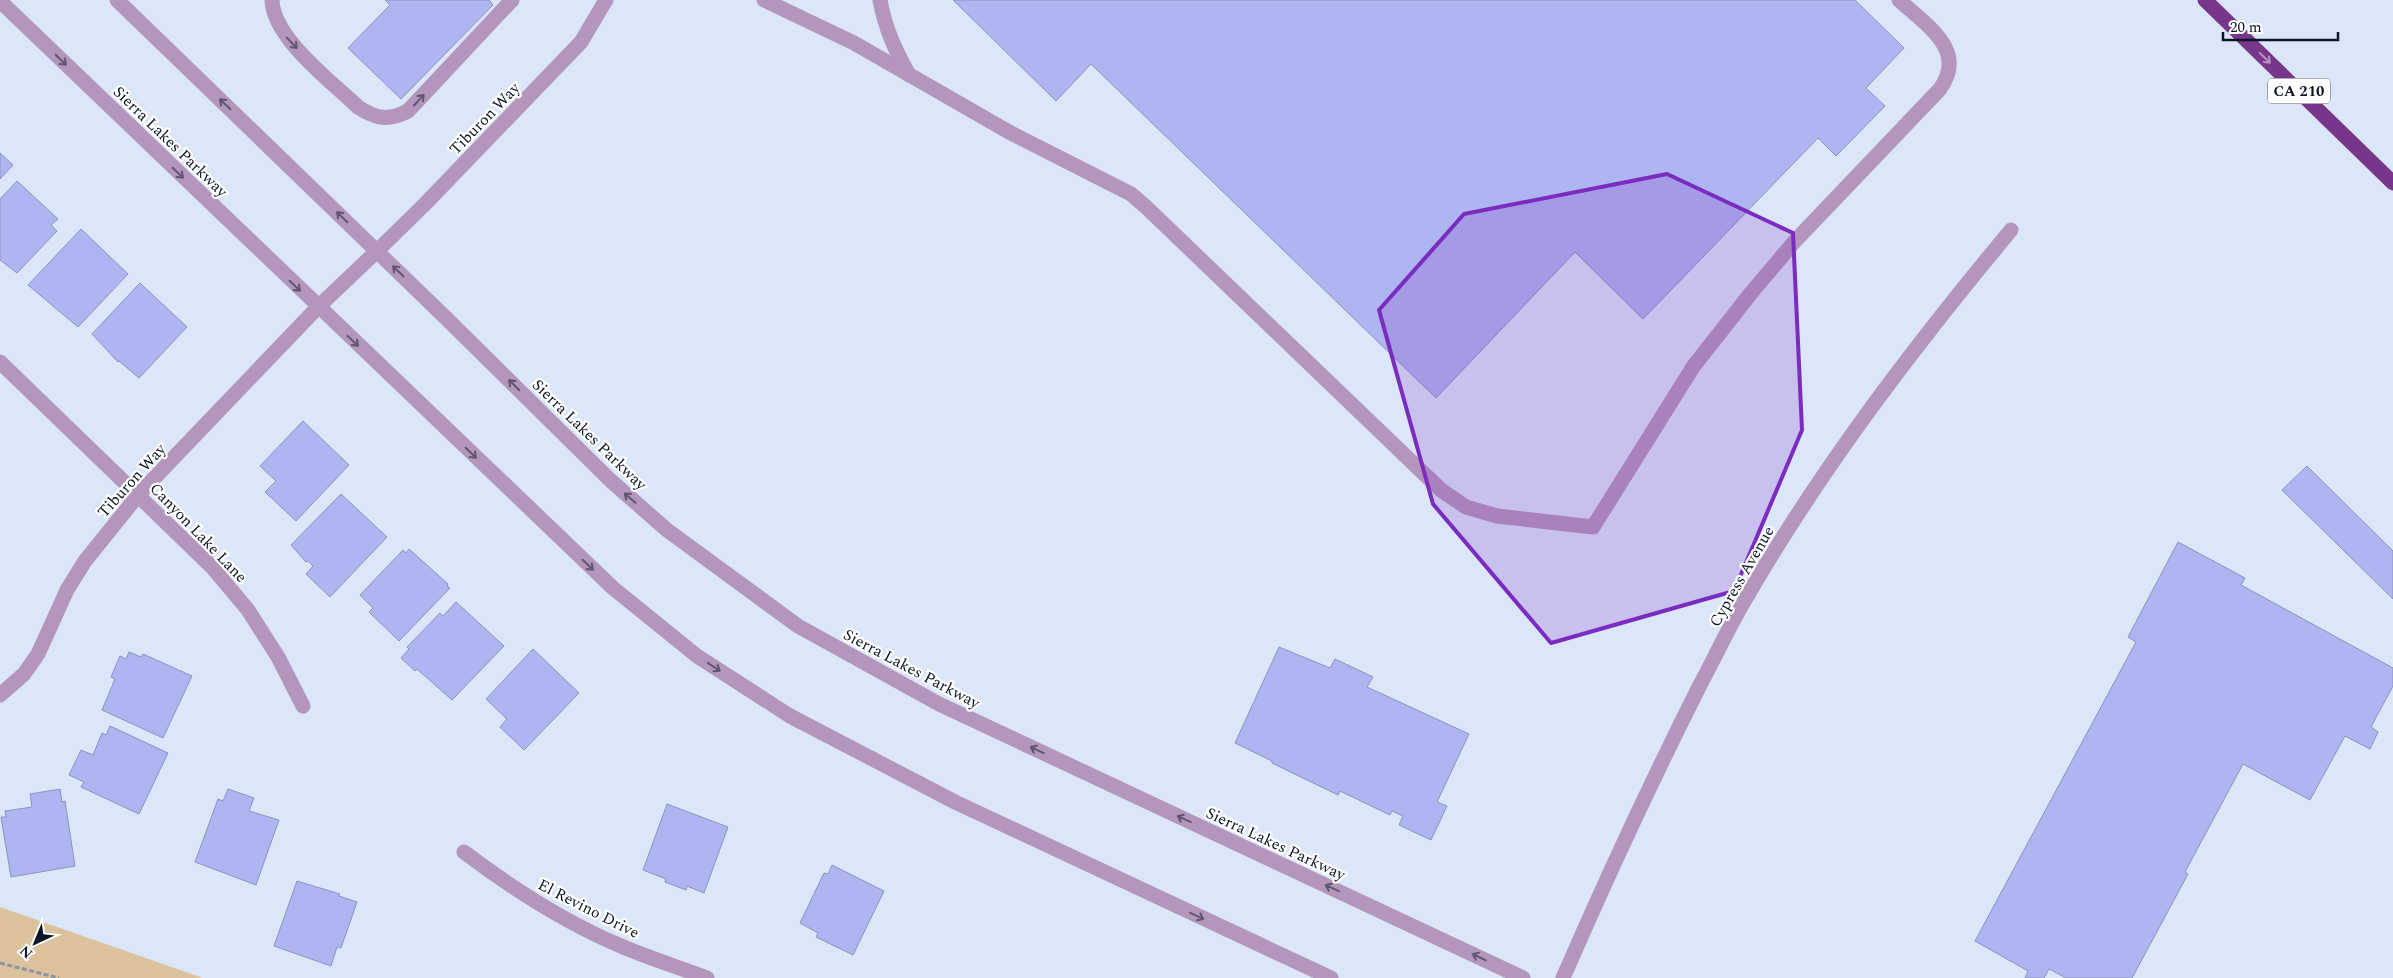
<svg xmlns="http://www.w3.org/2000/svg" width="2393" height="978" viewBox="0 0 2393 978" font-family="Spectral,serif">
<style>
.green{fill:#dbc29c}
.building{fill:#aeb6f1;stroke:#8b92c0}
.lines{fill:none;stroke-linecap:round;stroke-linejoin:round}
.path{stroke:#8994a5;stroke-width:3;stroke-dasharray:5 2.5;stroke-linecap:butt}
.service{stroke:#b496bd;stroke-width:15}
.minor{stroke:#b496bd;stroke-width:15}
.tertiary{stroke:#b496bd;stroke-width:15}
.motorway{stroke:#773689;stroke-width:15}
.oneway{stroke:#605672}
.oneway2{stroke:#b490be}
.marked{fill:#7b2cbf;fill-opacity:0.2;stroke:#7b2cbf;stroke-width:4;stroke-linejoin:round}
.labels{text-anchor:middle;stroke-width:4.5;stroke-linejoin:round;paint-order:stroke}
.shield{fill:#fff;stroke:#555c67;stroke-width:1}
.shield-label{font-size:15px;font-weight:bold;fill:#0c1626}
.street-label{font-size:16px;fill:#0c1626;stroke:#fff}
</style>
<rect width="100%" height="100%" fill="#dbe7f9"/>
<path class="green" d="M0,907L203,978H0Z"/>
<g class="building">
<path d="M385,0H489L493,5L401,99L348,48L390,5Z"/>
<path d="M953,0H1855L1904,48L1866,88L1885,106L1836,156L1818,138L1643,319L1575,252L1436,398L1091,64L1056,101Z"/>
<path d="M0,153L13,165L0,179Z"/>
<path d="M17,181L58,219L51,225L57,231L17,273L0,260V199Z"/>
<path d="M81,229L128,274L78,327L28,285Z"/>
<path d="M140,283L187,327L139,378L119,361L118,362L92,334Z"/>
<path d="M303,421L349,465L296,521L265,492L276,481L260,466Z"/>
<path d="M2307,466L2393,551V599L2282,490Z"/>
<path d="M341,494L387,537L330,597L306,574L313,566L308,561L306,562L291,545Z"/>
<path d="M2178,542L2245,578L2241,585L2393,668V686L2371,727L2378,732L2370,749L2345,736L2310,800L2243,764L2185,872L2188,874L2132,978H2066L2049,969L2044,978H2025L2028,971L1975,941L2136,642L2128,637Z"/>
<path d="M409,549L448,584L447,586L450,588L399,641L369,612L373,608L360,595L403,550L406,553Z"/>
<path d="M456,602L504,646L452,700L417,669L415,671L401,658L409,649L407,647L440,613L443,616Z"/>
<path d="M1279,647L1330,668L1335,659L1373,677L1367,687L1469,734L1437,802L1447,806L1431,840L1399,825L1403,816L1392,811L1390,815L1340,791L1338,795L1272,763V761L1235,743Z"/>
<path d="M533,649L579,693L524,750L500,727L507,719L486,699Z"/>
<path d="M129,652L141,657L143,654L192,676L163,738L102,710L115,679L111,677L120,656L126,659Z"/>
<path d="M110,726L168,753L139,814L81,787L84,782L69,775L81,750L93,755L102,733L106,735Z"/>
<path d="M60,789L62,802L65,801L75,866L11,877L1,817H6L5,811L32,807L30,794Z"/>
<path d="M228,789L254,798L249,811L279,820L256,885L195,862L218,799L223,801Z"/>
<path d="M667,804L728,827L704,893L687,886L686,890L665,882L666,879L643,870Z"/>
<path d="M832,865L884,891L853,955L816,937L818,933L800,923L824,873L828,874Z"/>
<path d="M297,881L340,894L339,896L357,902L341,948L337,947L331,966L274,946Z"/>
</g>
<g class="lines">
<path class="path" d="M0,963L59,978"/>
<g class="service">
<path d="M272,0C273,38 331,81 358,107C376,119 389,121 408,111L512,0"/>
<path d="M764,0L854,43L1009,132L1131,194L1146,207L1441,490L1466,507L1497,516L1593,527L1693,367L1751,293L1795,241L1940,89C1968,50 1926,25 1899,0"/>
<path d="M880,0C885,28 895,50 909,75"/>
<path d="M377,251L426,203L581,42L606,0"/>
</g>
<g class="minor">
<path d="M0,362L212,567L248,610L278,657L303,706"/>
<path d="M0,695L24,674L38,654L67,590L85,561L139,494L318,307L377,251"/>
<path d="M464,852C513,889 564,922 621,946C649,958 678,967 707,978"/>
<path d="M1563,978C1606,879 1652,780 1701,683C1715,657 1727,631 1742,605C1819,471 1912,349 2011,230"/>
</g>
<g class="tertiary">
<path d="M117,0L448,320L610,480L667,530L798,626L939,704L1523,978"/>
<path d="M0,1L613,588L697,656L790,716L955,802L1331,978"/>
</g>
<path class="motorway" d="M2205,0L2393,183"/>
</g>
<defs><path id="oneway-shaft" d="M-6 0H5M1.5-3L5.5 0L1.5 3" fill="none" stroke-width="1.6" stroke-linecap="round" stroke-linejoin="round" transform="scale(1.25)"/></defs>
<g class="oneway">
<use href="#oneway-shaft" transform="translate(292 43) rotate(46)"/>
<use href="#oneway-shaft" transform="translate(61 60) rotate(44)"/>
<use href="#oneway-shaft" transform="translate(419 100) rotate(-47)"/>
<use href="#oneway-shaft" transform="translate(225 104) rotate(-136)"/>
<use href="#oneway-shaft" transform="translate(178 173) rotate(44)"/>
<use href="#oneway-shaft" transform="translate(342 217) rotate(-136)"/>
<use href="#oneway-shaft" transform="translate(398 271) rotate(-136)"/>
<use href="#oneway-shaft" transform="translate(295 286) rotate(44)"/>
<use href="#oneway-shaft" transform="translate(353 341) rotate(43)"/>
<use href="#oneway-shaft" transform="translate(514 385) rotate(-135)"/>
<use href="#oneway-shaft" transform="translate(471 453) rotate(44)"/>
<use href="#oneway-shaft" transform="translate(630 498) rotate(-139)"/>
<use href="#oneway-shaft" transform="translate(588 565) rotate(44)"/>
<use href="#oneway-shaft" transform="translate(714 667) rotate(33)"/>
<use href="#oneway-shaft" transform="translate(1037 750) rotate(-155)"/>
<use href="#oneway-shaft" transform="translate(1184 819) rotate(-155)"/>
<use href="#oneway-shaft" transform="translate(1332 888) rotate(-155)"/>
<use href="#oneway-shaft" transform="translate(1197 916) rotate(25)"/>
<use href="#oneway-shaft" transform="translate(1479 957) rotate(-154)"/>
</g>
<use class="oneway2" href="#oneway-shaft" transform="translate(2265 58) rotate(44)"/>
<path class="marked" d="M1667,174L1793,233L1802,430L1734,591L1551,643L1433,504L1379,310L1464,214Z"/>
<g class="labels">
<rect class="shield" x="2268" y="78.5" width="62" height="25" rx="4"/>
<g class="shield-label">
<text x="2299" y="96">CA 210</text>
</g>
<g class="street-label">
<text transform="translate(484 118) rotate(-46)" y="6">Tiburon Way</text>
<text transform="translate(171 141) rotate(44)" y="6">Sierra Lakes Parkway</text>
<text transform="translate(590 434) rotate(44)" y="6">Sierra Lakes Parkway</text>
<text transform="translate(131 480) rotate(-48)" y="6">Tiburon Way</text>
<text transform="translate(199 532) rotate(46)" y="6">Canyon Lake Lane</text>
<text transform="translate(1741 576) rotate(-60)" y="6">Cypress Avenue</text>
<text transform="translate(912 668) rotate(28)" y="6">Sierra Lakes Parkway</text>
<text transform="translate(1276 843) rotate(25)" y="6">Sierra Lakes Parkway</text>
<text transform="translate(589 908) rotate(27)" y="6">El Revino Drive</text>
</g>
</g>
<g transform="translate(35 943) rotate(224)" stroke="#ffffff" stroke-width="4" paint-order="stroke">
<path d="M0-4L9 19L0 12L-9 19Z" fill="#0c1626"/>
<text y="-8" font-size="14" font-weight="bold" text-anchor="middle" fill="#0c1626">N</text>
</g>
<path d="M2223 32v8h115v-8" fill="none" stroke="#0c1626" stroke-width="2.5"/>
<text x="2230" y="32" font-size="15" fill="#0c1626" stroke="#ffffff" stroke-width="4" paint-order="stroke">20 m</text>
</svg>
